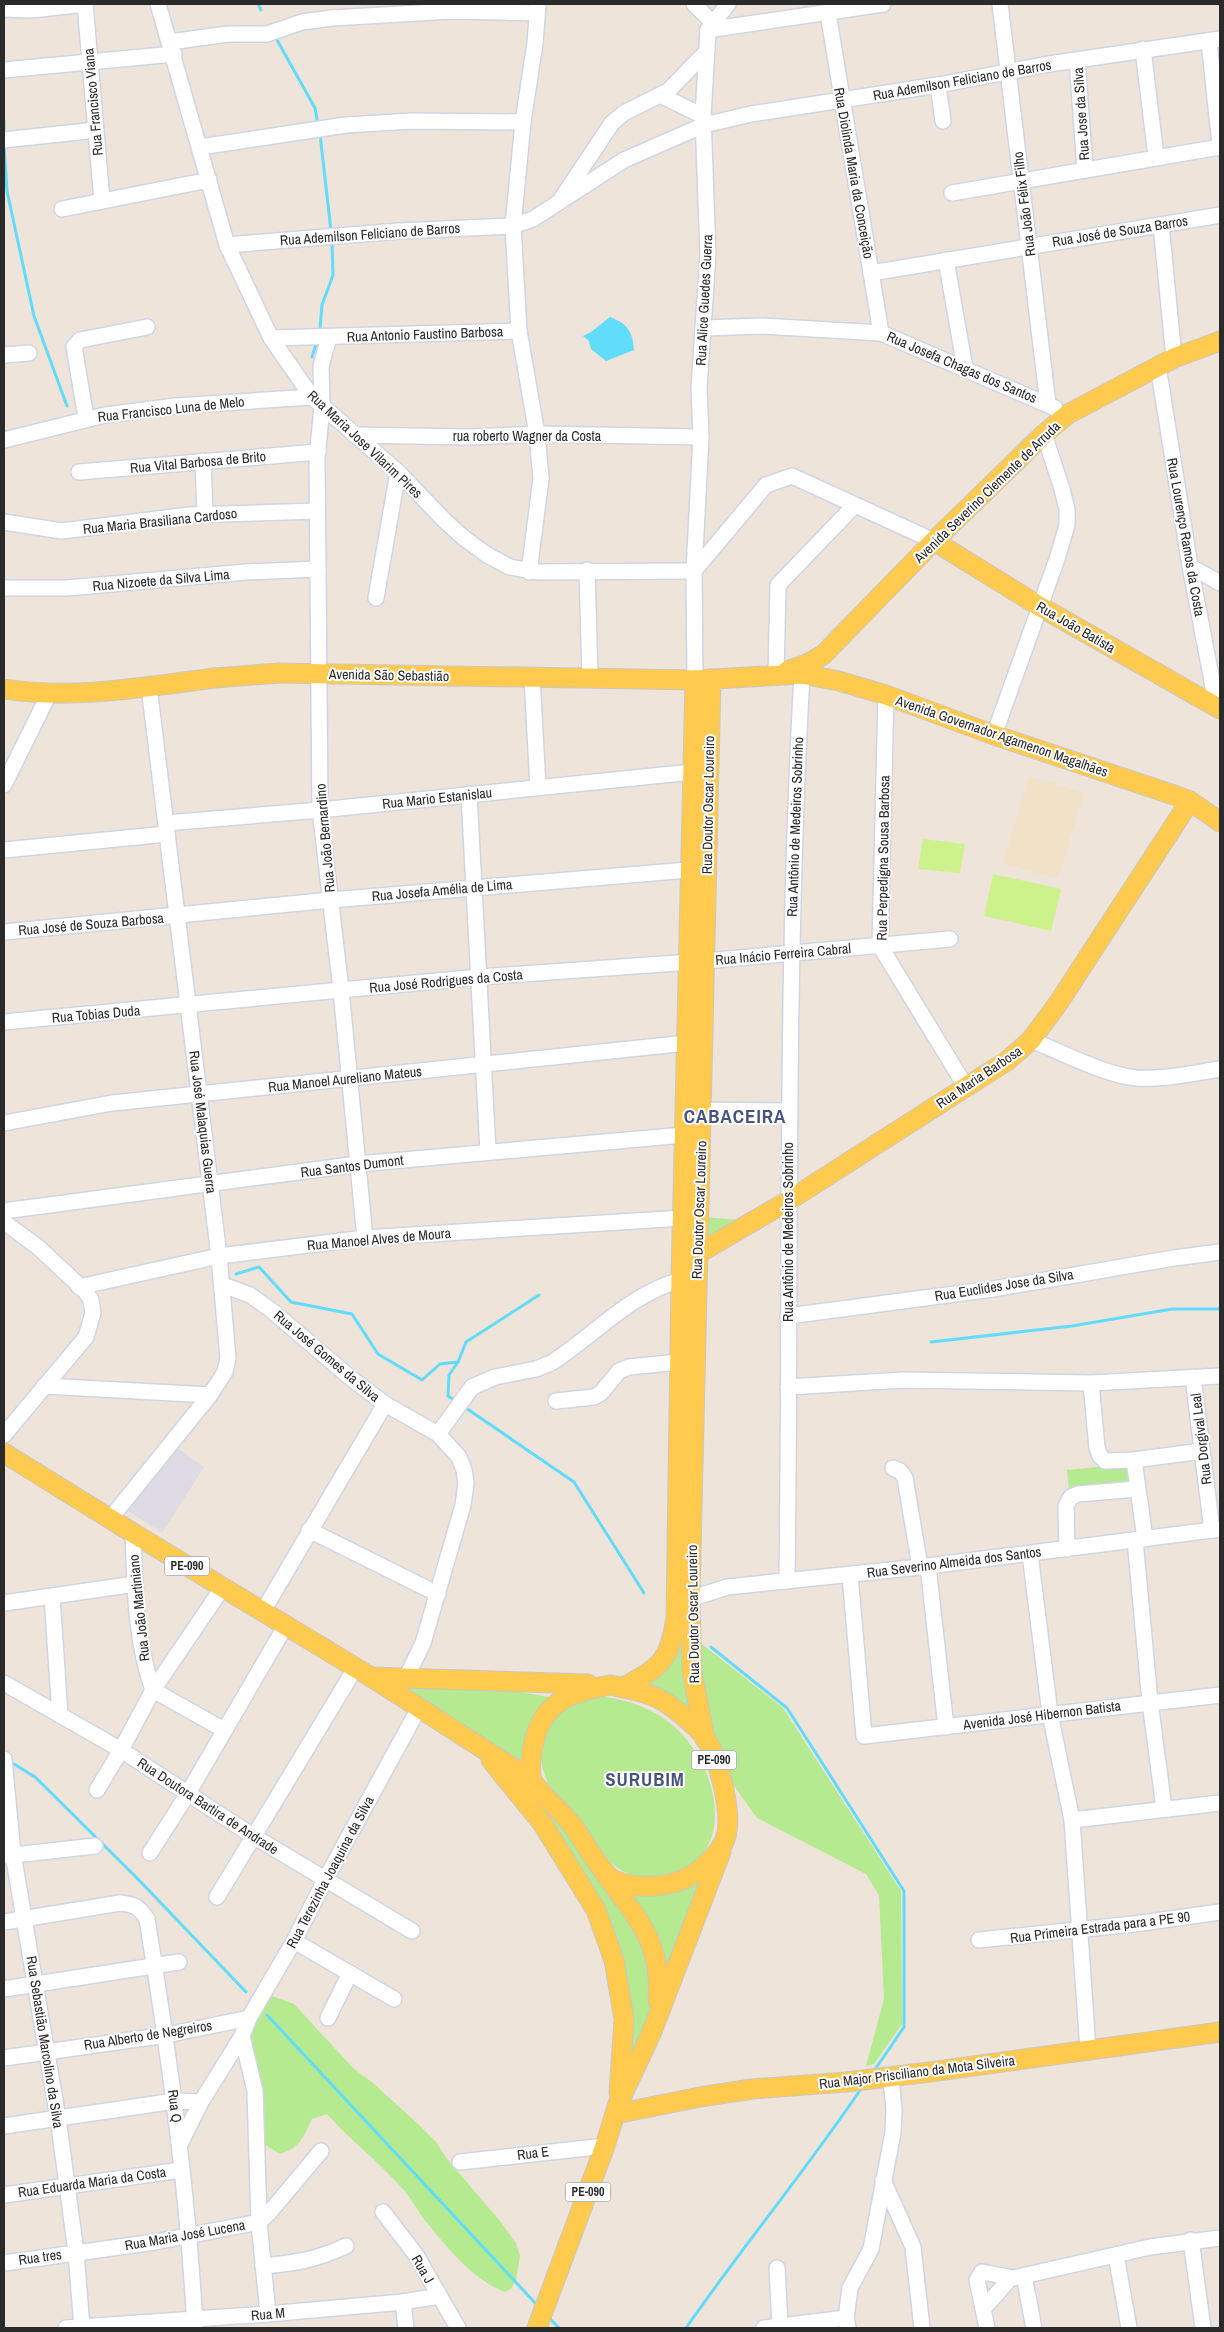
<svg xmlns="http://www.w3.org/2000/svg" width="1224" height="2332" viewBox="0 0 1224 2332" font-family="'Archivo Narrow',sans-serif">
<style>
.industrial{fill:#dedbe5}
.education{fill:#f1e1c7}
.green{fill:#b5ea91}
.pitch{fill:#cef28b}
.water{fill:#62dcfb}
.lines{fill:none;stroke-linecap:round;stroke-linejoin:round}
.stream{stroke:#62dcfb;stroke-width:3}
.minor-casing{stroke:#cfd5e4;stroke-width:18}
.major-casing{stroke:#c8c8c8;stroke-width:21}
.minor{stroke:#fff;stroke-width:15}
.major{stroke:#ffca4e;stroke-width:19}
.labels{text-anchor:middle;stroke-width:4;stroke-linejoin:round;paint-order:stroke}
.shield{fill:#fff;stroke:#6a6a6a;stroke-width:1}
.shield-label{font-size:12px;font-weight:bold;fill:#2a2a2a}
.street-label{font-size:14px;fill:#2a2a2a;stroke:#fff}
.district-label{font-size:19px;font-weight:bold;letter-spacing:1px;fill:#46547f;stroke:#fff}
</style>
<rect width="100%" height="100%" fill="#eee4da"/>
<path class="industrial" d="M173,1445L204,1467L162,1533L122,1507Z"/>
<path class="education" d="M1029,776L1084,793L1058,879L1003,863Z"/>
<g class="green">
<path d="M702,1217L742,1220L702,1246Z"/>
<path d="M1128,1464L1130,1485L1069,1491L1067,1470Z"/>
<path d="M681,1634L684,1680L691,1716L647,1684C669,1670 672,1658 681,1634Z"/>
<path d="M693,1637L783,1708L901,1891L902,2024L874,2064L866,2066L884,1999L879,1895L866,1874L757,1818L719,1765Z"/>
<path d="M399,1684L416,1687L513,1691L550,1697L527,1771Z"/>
<path d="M598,1696C627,1699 656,1709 678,1730C718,1770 739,1853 670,1875C648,1881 630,1878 612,1864L548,1784L542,1766L541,1752L545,1734L554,1718L574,1702Z"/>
<path d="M522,1782L554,1814L627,1914L650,1957L651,2003L647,2021L629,2067L626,1982L522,1788Z"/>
<path d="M707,1872L670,1960L666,1967L632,1894Z"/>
<path d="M269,1995L294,2004L353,2068L373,2083L419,2125L436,2142L447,2159L500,2221L516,2243L520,2256L516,2279L511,2289L505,2292C475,2281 448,2249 428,2224C418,2213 412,2198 401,2187C378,2161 350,2140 327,2114L312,2119C303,2137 300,2148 280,2154L264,2144L248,2045L254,2015Z"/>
</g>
<g class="pitch">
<path d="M923,839L965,844L960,873L918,869Z"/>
<path d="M993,874L1061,889L1051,931L984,916Z"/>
</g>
<path class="water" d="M610,317C627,323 633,332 634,350L606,361L591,349L589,341L583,336L591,332Z"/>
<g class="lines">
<g class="stream">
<path d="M258,4L261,10"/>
<path d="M277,40L315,108L318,125"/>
<path d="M4,120V135"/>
<path d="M320,134L331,231"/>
<path d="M4,145L7,191L34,316L67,406"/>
<path d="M320,328L322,305L333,275L332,241"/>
<path d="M312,357L317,341"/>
<path d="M236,1274L259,1267L291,1302L352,1314L378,1354L422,1380L440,1364L458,1362L449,1375L448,1396L456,1401"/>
<path d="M931,1342L1072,1326L1172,1309H1220"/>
<path d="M458,1362L466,1342L539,1295"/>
<path d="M463,1406L574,1482L644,1593"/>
<path d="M711,1647L787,1708L904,1891V2027L874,2071"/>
<path d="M14,1764L35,1777L136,1877L246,1992"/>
<path d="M267,2015L537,2305"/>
<path d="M548,2317L559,2328"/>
<path d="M686,2328C743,2246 807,2169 863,2086"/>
</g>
<defs>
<g id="minor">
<path d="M85,4L102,201"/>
<path d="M158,4L227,245L271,338L312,397L398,472L445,521L464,538L487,555L510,567L537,572L694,571"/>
<path d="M694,4L713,23"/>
<path d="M1000,4L1048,404"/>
<path d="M4,9L31,10L86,4"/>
<path d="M828,13L881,333"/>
<path d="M708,30L883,4"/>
<path d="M1209,41L1220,145"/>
<path d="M170,42L228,34H267L302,22L332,18L452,11L537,13"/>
<path d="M1143,49L1156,157"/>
<path d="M1077,60L1085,169"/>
<path d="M4,70L174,54"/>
<path d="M938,85L943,121"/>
<path d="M662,96L703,116"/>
<path d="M4,140L96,130"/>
<path d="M200,147L346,125L412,121L523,122"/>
<path d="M952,193L1220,147"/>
<path d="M562,198L612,123L624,113L668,91L707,51"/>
<path d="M62,209L209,180"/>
<path d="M1161,225L1174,358"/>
<path d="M227,245L399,231L513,226L533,219L624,160L704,125L751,114L938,85L1049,64L1220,39"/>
<path d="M946,260L965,368"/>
<path d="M871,273L1220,215"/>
<path d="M704,328L762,326L881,333L1055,408"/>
<path d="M519,331L537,434L541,479L529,572"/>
<path d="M329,337L321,366L322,407L317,459L320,810L341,990L365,1238"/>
<path d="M271,338L519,331L513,226L523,122L535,43L538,4"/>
<path d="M4,355L29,353"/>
<path d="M1158,366L1190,566L1217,707"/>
<path d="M86,418L74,347L80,340L147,327"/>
<path d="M354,435L468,437L537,434L701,437"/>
<path d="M4,440L105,415L176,406L312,397"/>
<path d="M203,461L205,514"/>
<path d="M79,472L318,452"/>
<path d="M4,522L62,531L189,515L317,511"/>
<path d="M1190,566L1220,583"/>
<path d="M587,570L590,678"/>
<path d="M694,571L766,485L792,476L934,541"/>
<path d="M4,588H67L246,572L318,569"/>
<path d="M376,598L398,472"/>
<path d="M776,674L778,585L855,505"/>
<path d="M532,677L538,787"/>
<path d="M695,680L694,571L701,437L699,388L708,254L703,116L708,30L728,4"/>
<path d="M886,695L880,946L966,1087"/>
<path d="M994,735L1057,559L1067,525V509L1062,489L1044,434"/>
<path d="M4,785L49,694"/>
<path d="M469,794L488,1152"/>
<path d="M166,823L320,810L702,771"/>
<path d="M4,850L167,834"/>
<path d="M4,932L331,900L700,869"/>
<path d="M4,1022L479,977L705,961L950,939"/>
<path d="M1031,1040C1061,1052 1105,1075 1136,1078C1163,1080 1193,1073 1220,1069"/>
<path d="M691,1110L789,1111"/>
<path d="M4,1123L112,1103L687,1043"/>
<path d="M4,1211L358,1164L695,1134"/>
<path d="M4,1222L38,1247L85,1291L91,1300L93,1313L86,1337L4,1435"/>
<path d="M223,1285L250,1295L271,1310L353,1380L385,1404L438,1434L459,1457L464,1470L466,1483L463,1505L423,1643L407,1676"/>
<path d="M79,1287L219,1256L365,1238L683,1218"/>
<path d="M788,1316L993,1289L1174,1258L1220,1252"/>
<path d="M1193,1377L1212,1530"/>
<path d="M1091,1383L1097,1448L1100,1456L1105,1461L1134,1460L1202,1451"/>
<path d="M44,1386L210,1395"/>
<path d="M788,1387L903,1380L1091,1383L1220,1376"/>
<path d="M556,1401L594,1397L601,1393L619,1371L629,1367L689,1361"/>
<path d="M438,1434L472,1387L495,1377L536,1369L551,1363C595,1335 629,1294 681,1280"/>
<path d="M1134,1460L1145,1539"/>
<path d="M893,1468L900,1471L905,1478L920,1567"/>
<path d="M110,1519L210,1395L225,1372L228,1358L219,1256L149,687"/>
<path d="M309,1530L438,1594"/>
<path d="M133,1533C135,1585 135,1641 153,1690L224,1730"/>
<path d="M1135,1540L1150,1702L1164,1808"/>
<path d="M1067,1549L1066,1506L1071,1497L1078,1494L1137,1489"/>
<path d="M1030,1554L1050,1714L1072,1820L1088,2050"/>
<path d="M928,1566L946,1727"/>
<path d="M850,1575L864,1736L1220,1695"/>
<path d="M787,1581C791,1278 785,976 802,674"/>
<path d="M52,1596L60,1715"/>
<path d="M690,1599L727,1587L920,1567L1220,1529"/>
<path d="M4,1603L135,1584"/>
<path d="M263,1611L385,1404"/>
<path d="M4,1683L121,1750L253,1836L412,1931"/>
<path d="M4,1759L13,1854L58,2118L76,2252L82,2328"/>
<path d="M97,1790L121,1750L153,1690L223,1587"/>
<path d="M1072,1820L1220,1803"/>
<path d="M150,1853L187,1795L286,1625"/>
<path d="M5,1856L95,1846"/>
<path d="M217,1897L356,1667"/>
<path d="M4,1922L120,1903C134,1904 139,1907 147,1919C169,2055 188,2191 195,2328"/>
<path d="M979,1940L1134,1924L1220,1912"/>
<path d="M294,1941L394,1999"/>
<path d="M4,1989L179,1962"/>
<path d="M328,2018L350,1973"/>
<path d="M242,2036L255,2091L259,2222L268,2314"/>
<path d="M4,2058L166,2035L249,2018"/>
<path d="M4,2126L175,2101L201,2102"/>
<path d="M180,2144L201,2102L242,2036L249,2018L294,1941L325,1880L419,1708"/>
<path d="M460,2162L605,2146"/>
<path d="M883,2180L913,2247L922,2328"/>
<path d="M4,2195L181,2170"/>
<path d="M383,2212L416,2255L458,2328"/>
<path d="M1191,2240L1203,2328"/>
<path d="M1116,2255L1129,2328"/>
<path d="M4,2263L155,2242L259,2222L269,2213L321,2151"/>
<path d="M263,2266C297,2263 315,2260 346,2246"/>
<path d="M777,2268L780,2326"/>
<path d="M1024,2276L1034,2328"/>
<path d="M403,2302L406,2328"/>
<path d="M983,2309L977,2280L982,2272L1014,2278L1150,2247L1220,2238"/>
<path d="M66,2328L268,2314L403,2302L439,2296"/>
<path d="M764,2328L846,2318"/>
<path d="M848,2328L846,2318L850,2288L871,2249L893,2132L894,2110L891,2077"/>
<path d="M987,2328L983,2309L1010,2279"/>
</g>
<g id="major">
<path d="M934,541L1039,606L1220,709"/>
<path d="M787,671L807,664L823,655L934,541L1044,434L1068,414L1174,358L1220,341"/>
<path d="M4,689C74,700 144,687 214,678C235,676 257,675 279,673L695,680L802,674L839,681L886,695L994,735L1174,795L1190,801L1220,822"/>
<path d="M687,1260L788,1201L966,1087L1007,1061L1031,1040L1059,1002L1190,801"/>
<path d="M4,1453L133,1533L371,1677L532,1780"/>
<path d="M371,1677L588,1684"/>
<path d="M610,1685C628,1689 647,1692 663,1701C676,1709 698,1727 706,1739C719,1760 736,1821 723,1844C715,1858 698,1873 684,1879C665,1888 634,1889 614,1880C601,1874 583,1839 573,1826C562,1811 544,1798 533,1782C529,1775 531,1760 532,1752C539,1704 566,1693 610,1685Z"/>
<path d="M622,1688C660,1667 670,1662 676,1617L681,1280L695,680"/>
<path d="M705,1739L692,1672L690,1599L711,679"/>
<path d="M491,1760L542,1823L596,1910L614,1960L624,2019L619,2093"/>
<path d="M605,1874C637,1918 663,1943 658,2001"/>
<path d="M615,2114L700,2097L752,2089L846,2082L930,2072L1220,2032"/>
<path d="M537,2328L605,2146L618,2104L651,2034L721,1852"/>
</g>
</defs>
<use href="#minor" class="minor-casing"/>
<use href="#major" class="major-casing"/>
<use href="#minor" class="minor"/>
<use href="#major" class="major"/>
</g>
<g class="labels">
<g class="shield">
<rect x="164.5" y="1556.5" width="45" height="19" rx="4"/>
<rect x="691.5" y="1750.5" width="45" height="19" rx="4"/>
<rect x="565.5" y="2182.5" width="45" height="19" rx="4"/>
</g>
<g class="shield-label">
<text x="187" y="1570">PE-090</text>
<text x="714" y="1764">PE-090</text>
<text x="588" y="2196">PE-090</text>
</g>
<g class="street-label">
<text transform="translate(962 80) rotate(-10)" y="5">Rua Ademilson Feliciano de Barros</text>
<text transform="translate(93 102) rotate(-95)" y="5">Rua Francisco Viana</text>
<text transform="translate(1081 114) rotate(-94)" y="5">Rua Jose da Silva</text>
<text transform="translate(854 173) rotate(80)" y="5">Rua Diolinda Maria da Conceição</text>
<text transform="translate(1024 204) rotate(-97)" y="5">Rua João Félix Filho</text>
<text transform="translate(1120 231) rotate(-9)" y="5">Rua José de Souza Barros</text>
<text transform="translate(370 234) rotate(-4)" y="5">Rua Ademilson Feliciano de Barros</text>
<text transform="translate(704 300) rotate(-87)" y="5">Rua Alice Guedes Guerra</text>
<text transform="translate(425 334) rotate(-2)" y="5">Rua Antonio Faustino Barbosa</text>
<text transform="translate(962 367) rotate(23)" y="5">Rua Josefa Chagas dos Santos</text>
<text transform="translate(171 409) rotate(-6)" y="5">Rua Francisco Luna de Melo</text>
<text x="527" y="441">rua roberto Wagner da Costa</text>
<text transform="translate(365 444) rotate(43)" y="5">Rua Maria Jose Vilarim Pires</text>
<text transform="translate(198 462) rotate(-5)" y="5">Rua Vital Barbosa de Brito</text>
<text transform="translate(987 492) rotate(-44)" y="5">Avenida Severino Clemente de Arruda</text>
<text transform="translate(160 521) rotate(-6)" y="5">Rua Maria Brasiliana Cardoso</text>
<text transform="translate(1186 537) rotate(80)" y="5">Rua Lourenço Ramos da Costa</text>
<text transform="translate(161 580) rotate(-5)" y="5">Rua Nizoete da Silva Lima</text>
<text transform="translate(1076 627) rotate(30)" y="5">Rua João Batista</text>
<text transform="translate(389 675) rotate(1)" y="5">Avenida São Sebastião</text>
<text transform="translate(1002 736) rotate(19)" y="5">Avenida Governador Agamenon Magalhães</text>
<text transform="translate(437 798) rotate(-6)" y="5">Rua Mario Estanislau</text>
<text transform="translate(708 805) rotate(-89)" y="5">Rua Doutor Oscar Loureiro</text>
<text transform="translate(795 827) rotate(-88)" y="5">Rua Antônio de Medeiros Sobrinho</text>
<text transform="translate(325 838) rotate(-95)" y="5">Rua João Bernardino</text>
<text transform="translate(883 858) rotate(-89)" y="5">Rua Perpedigna Sousa Barbosa</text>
<text transform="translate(442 890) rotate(-5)" y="5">Rua Josefa Amélia de Lima</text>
<text transform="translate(91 924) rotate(-5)" y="5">Rua José de Souza Barbosa</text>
<text transform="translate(783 954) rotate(-5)" y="5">Rua Inácio Ferreira Cabral</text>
<text transform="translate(446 981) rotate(-5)" y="5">Rua José Rodrigues da Costa</text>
<text transform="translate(96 1014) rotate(-5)" y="5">Rua Tobias Duda</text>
<text transform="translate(979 1077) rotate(-34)" y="5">Rua Maria Barbosa</text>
<text transform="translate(345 1079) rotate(-6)" y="5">Rua Manoel Aureliano Mateus</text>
<text transform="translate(203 1122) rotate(83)" y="5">Rua José Malaquias Guerra</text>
<text transform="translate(352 1166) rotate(-7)" y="5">Rua Santos Dumont</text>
<text transform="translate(699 1210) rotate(-88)" y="5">Rua Doutor Oscar Loureiro</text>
<text transform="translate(788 1232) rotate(-90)" y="5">Rua Antônio de Medeiros Sobrinho</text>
<text transform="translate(379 1239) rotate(-5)" y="5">Rua Manoel Alves de Moura</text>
<text transform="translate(1004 1285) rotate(-9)" y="5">Rua Euclides Jose da Silva</text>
<text transform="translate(327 1356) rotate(40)" y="5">Rua José Gomes da Silva</text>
<text transform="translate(1201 1439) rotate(-97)" y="5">Rua Dorgival Leal</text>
<text transform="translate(954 1562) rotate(-7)" y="5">Rua Severino Almeida dos Santos</text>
<text transform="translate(139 1608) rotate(-96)" y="5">Rua João Martiniano</text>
<text transform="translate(693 1614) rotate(-91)" y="5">Rua Doutor Oscar Loureiro</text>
<text transform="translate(1042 1715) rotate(-7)" y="5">Avenida José Hibernon Batista</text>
<text transform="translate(208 1806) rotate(33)" y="5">Rua Doutora Bartira de Andrade</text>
<text transform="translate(330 1872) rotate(-62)" y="5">Rua Terezinha Joaquina da Silva</text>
<text transform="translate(1100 1927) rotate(-7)" y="5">Rua Primeira Estrada para a PE 90</text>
<text transform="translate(148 2035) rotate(-9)" y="5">Rua Alberto de Negreiros</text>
<text transform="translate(45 2042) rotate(81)" y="5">Rua Sebastião Marcolino da Silva</text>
<text transform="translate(917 2072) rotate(-7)" y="5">Rua Major Prisciliano da Mota Silveira</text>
<text transform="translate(175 2106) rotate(83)" y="5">Rua Q</text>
<text transform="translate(533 2153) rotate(-7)" y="5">Rua E</text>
<text transform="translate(92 2182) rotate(-8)" y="5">Rua Eduarda Maria da Costa</text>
<text transform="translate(185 2235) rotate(-10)" y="5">Rua Maria José Lucena</text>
<text transform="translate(40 2257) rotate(-8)" y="5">Rua tres</text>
<text transform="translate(423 2269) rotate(60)" y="5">Rua J</text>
<text transform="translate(268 2314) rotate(-5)" y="5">Rua M</text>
</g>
<g class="district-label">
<text x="735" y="1123">CABACEIRA</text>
<text x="645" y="1786">SURUBIM</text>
</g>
</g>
<rect width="1224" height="2332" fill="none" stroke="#2a2a2a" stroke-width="10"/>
</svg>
